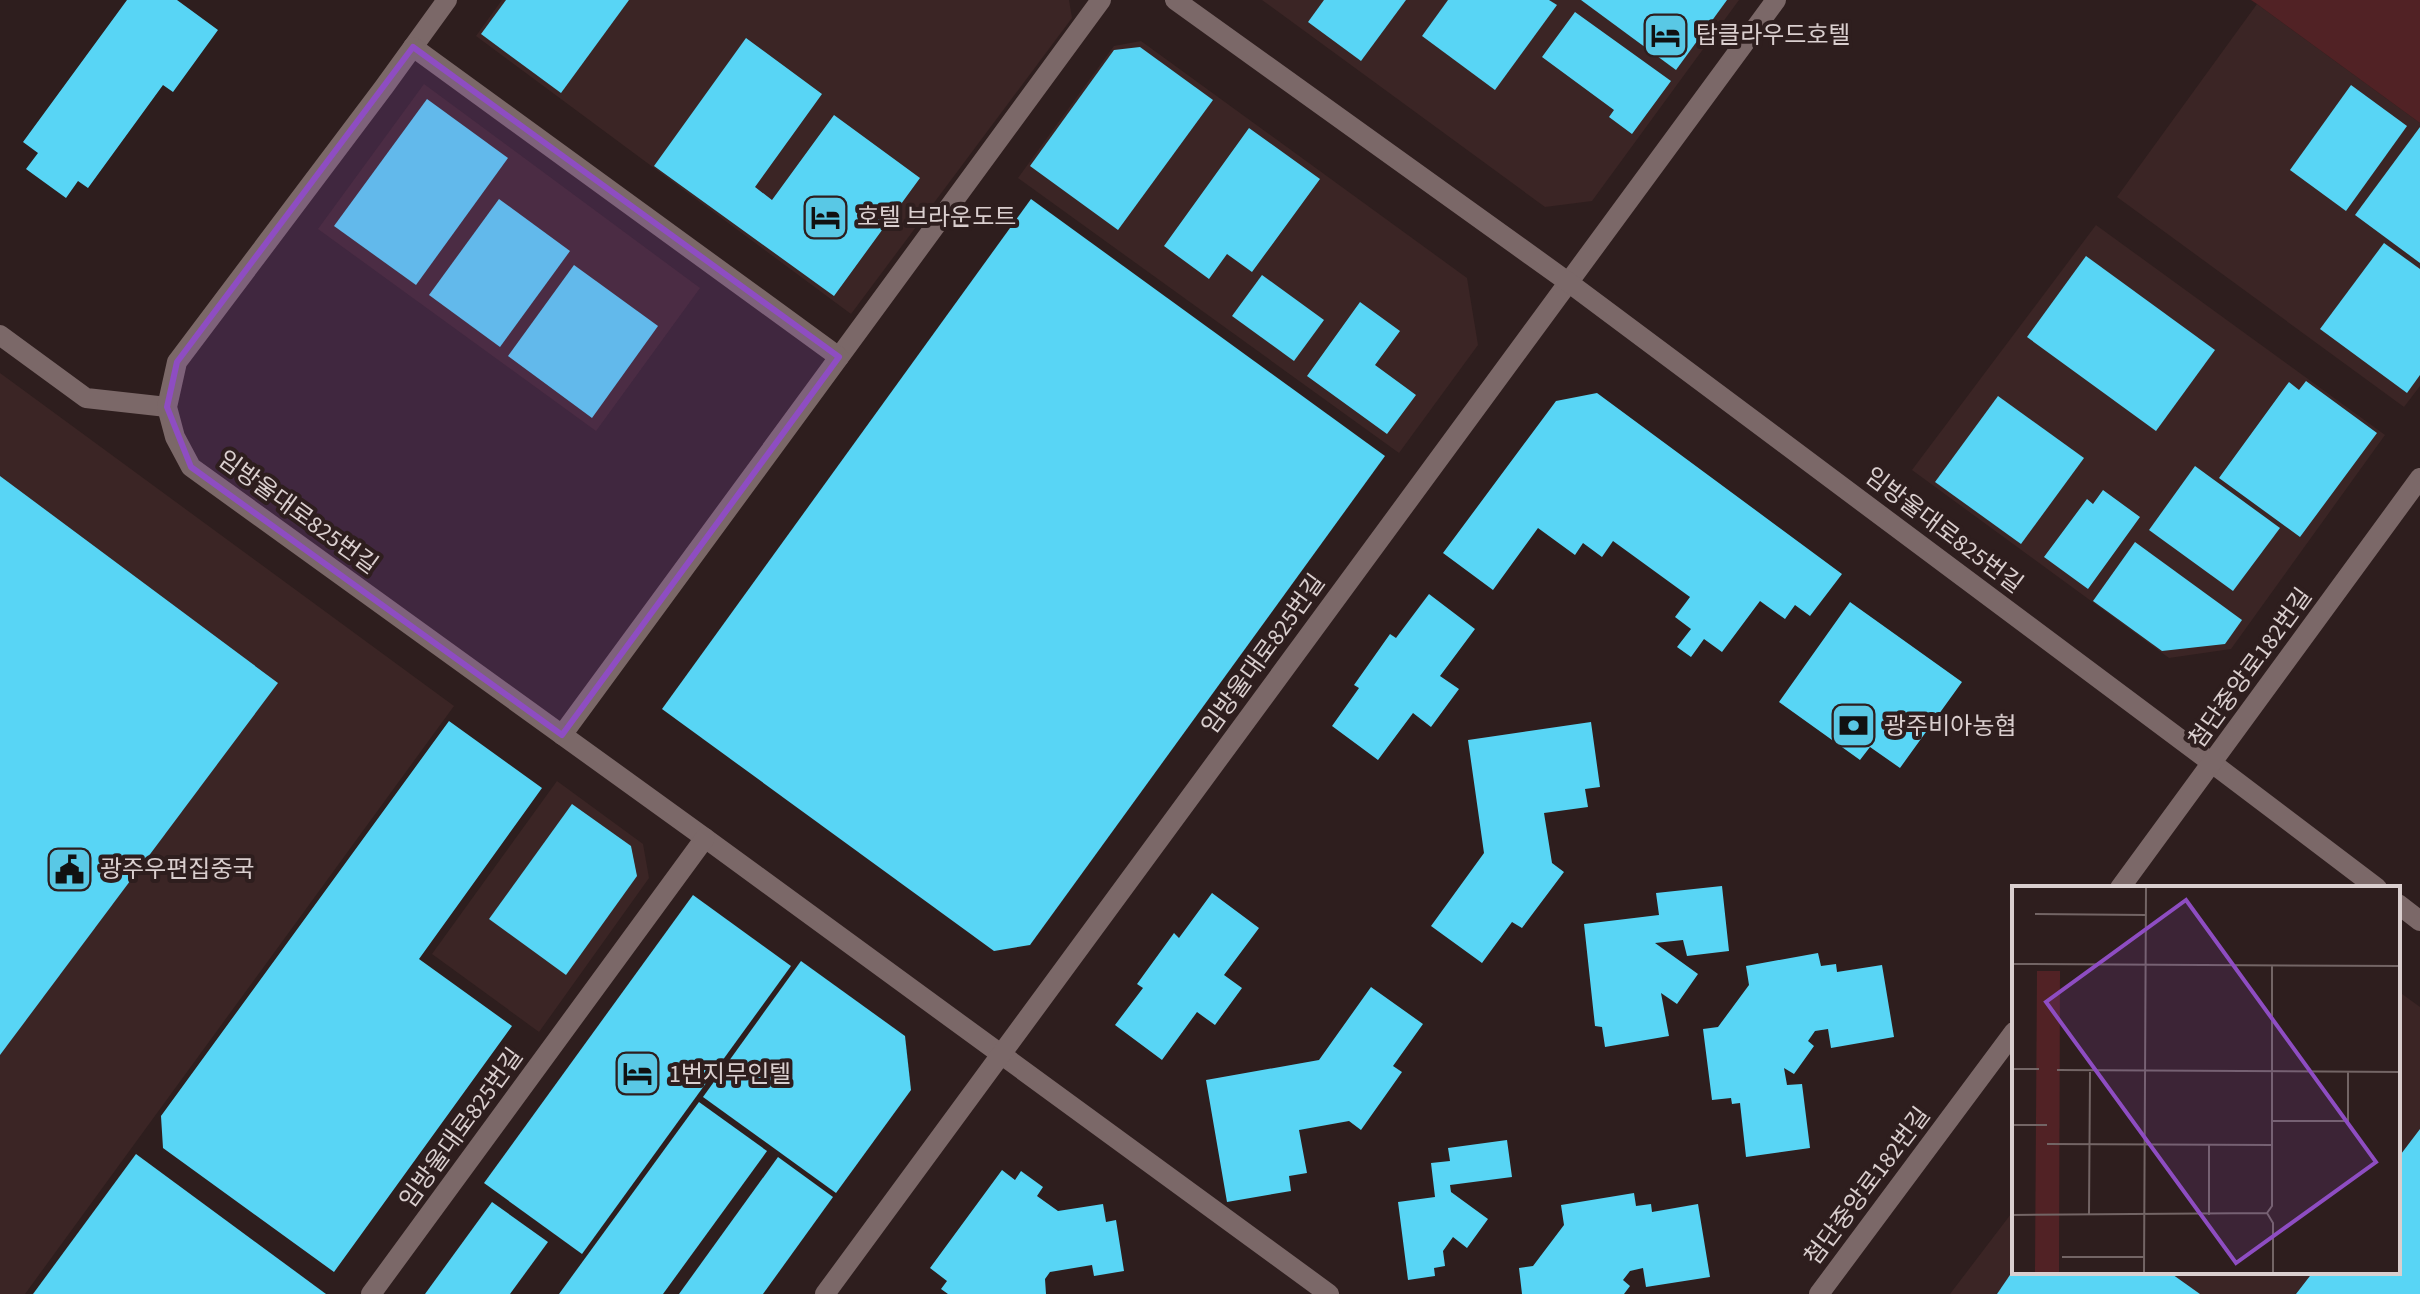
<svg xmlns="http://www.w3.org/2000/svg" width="2420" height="1294" viewBox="0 0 2420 1294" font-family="'Source Sans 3','Noto Sans KR',sans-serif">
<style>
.built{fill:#3b2525}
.green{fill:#512225}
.building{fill:#58d5f5}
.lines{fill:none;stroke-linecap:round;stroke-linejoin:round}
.pedestrian{stroke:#7b6868;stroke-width:20}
.minor{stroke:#7b6868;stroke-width:20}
.tertiary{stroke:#7b6868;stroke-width:20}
.marked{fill:#8e4dc2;fill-opacity:0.2;stroke:#8e4dc2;stroke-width:6;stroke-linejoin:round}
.labels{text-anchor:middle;stroke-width:8;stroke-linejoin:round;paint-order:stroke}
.poi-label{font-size:24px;fill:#dacfcf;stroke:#2e1e1e;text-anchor:start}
.street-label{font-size:24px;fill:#dacfcf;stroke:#2e1e1e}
.inset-road{fill:none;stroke:#736565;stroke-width:2}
.view{fill:#8e4dc2;fill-opacity:0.15;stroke:#8e4dc2;stroke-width:4}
.inset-edge{fill:none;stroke:#dacfcf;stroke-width:4}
</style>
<rect width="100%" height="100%" fill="#2e1e1e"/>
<g class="built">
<path d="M502,0H1069L1072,18L851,314L476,36Z"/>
<path d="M1262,0H1739L1592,201L1545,207Z"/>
<path d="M2257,4L2420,123V386L2404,407L2117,197Z"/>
<path d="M1141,41L1467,278L1478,345L1399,453L1018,178L1114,46Z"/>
<path d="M424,84L700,288L596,431L318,229Z"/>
<path d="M2096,225L2385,435L2231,649L2169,658L1912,470Z"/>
<path d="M0,373L454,706L25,1294H0Z"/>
<path d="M557,781L643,844L649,878L539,1032L432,954Z"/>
<path d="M2398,991L2420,1007V1294H1950L2014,1210V1272H2398Z"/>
</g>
<path class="green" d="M2251,0H2420V123L2257,4Z"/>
<g class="building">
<path d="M127,0H177L218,30L173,92L163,85L88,188L78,181L66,198L26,169L38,153L23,142Z"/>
<path d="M506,0H629L561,93L481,34Z"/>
<path d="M1324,0H1406L1361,61L1308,22Z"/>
<path d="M1448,0H1549L1557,5L1495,90L1422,36Z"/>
<path d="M1581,0H1727L1676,70Z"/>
<path d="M1575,12L1671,81L1632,134L1609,117L1614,110L1542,57Z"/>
<path d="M746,38L822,94L755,187L772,200L834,115L920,178L834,296L654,166Z"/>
<path d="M1140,47L1213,100L1118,230L1030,166L1114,50Z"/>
<path d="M2351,85L2407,126L2346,211L2290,170Z"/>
<path d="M427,99L508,158L416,285L334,226Z"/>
<path d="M2420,127V263L2355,215Z"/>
<path d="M1249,128L1320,179L1252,272L1227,254L1209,279L1164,246Z"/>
<path d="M499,199L570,251L500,347L429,295Z"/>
<path d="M1031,199L1385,456L1030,945L994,951L662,709Z"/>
<path d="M2384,243L2420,269V375L2407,393L2320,329Z"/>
<path d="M2086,256L2215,350L2156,431L2027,337Z"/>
<path d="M574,265L658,326L592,418L508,356Z"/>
<path d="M1262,275L1324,320L1294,361L1232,316Z"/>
<path d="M1360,302L1400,331L1375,365L1416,395L1387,434L1307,376Z"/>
<path d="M2306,381L2377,433L2300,537L2219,478L2289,382L2299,390Z"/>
<path d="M1597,393L1842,574L1810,616L1795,605L1785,619L1760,601L1722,652L1704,639L1691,657L1677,647L1691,629L1675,617L1690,597L1613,541L1602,557L1583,543L1575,555L1538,528L1493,590L1443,553L1556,401Z"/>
<path d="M1998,396L2084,458L2021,544L1935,482Z"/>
<path d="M2195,466L2280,528L2233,591L2149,530Z"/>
<path d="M0,476L278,683L0,1055Z"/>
<path d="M2103,490L2140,517L2088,589L2044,557L2087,499L2093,504Z"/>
<path d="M2135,542L2242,620L2225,644L2162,651L2093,601Z"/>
<path d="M1429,594L1475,629L1440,676L1459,689L1431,727L1413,713L1378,760L1332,726L1359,688L1354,685L1390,634L1396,638Z"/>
<path d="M1850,602L1962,682L1900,768L1870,747L1860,760L1779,702Z"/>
<path d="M449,721L542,788L419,959L512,1026L334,1272L163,1148L161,1116Z"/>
<path d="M1591,722L1600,787L1585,789L1588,807L1544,813L1552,863L1564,872L1522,928L1512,922L1482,963L1431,926L1484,853L1468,740Z"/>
<path d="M572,804L631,846L637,876L566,975L489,919Z"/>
<path d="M1722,886L1729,951L1687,956L1683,940L1655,943L1698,974L1677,1004L1661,993L1669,1036L1605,1047L1602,1027L1595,1026L1584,924L1659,915L1656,893Z"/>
<path d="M1212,893L1259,928L1224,975L1242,988L1215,1025L1197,1012L1162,1060L1115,1025L1143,988L1137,984L1174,933L1179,938Z"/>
<path d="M693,895L791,966L582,1254L484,1183Z"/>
<path d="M1818,953L1821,966L1836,964L1837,972L1882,965L1894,1037L1831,1048L1828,1029L1815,1031L1808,1041L1814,1046L1794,1074L1784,1068L1787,1085L1802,1084L1810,1148L1746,1157L1740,1103L1732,1104L1731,1098L1712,1100L1703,1029L1718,1027L1749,985L1746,966Z"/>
<path d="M801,961L905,1036L911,1090L836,1193L703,1097Z"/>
<path d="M1371,987L1423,1024L1393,1066L1402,1072L1361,1130L1349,1121L1299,1130L1307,1173L1289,1176L1291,1191L1227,1202L1206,1080L1319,1060Z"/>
<path d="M699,1102L767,1151L663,1294H559Z"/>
<path d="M2420,1129V1294H2296L2313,1272H2398V1158Z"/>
<path d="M1507,1140L1512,1177L1450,1185L1451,1192L1488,1219L1467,1248L1453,1237L1443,1251L1445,1266L1434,1268L1435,1276L1408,1280L1398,1202L1435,1197L1431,1163L1450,1161L1448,1148Z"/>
<path d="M136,1154L326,1294H33Z"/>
<path d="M778,1157L833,1197L763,1294H679Z"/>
<path d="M1002,1170L1015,1180L1021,1171L1043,1187L1037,1196L1058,1211L1103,1204L1106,1222L1116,1220L1124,1271L1094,1276L1092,1265L1050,1272L1045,1279L1046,1294H948L941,1289L947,1281L930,1268Z"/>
<path d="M1634,1193L1636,1206L1651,1204L1652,1212L1698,1204L1710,1277L1646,1287L1643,1268L1630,1271L1623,1280L1630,1286L1624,1294H1522L1519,1268L1533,1266L1564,1225L1561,1205Z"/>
<path d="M492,1202L548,1242L510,1294H425Z"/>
<path d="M2012,1272H2169L2200,1294H1997Z"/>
</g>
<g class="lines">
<g class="pedestrian">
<path d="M0,335L86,398L167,407"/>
<path d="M562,735L1101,0"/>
</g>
<g class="minor">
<path d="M447,0L384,87L177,362L167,407L175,437L191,467L705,838L1329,1294"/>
<path d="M413,47L839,357"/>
<path d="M2212,763L2377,888"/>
<path d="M2398,904L2420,921"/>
<path d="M371,1294L705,838"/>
<path d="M825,1294L1776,0"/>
</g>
<g class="tertiary">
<path d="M1175,0L1568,282L2212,763"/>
<path d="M2120,888L2420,478"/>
<path d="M1819,1294L2014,1032"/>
</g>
</g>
<path class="marked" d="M413,47L839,357L562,735L191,467L167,407L177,362Z"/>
<defs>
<symbol id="hotel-square" viewBox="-11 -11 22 22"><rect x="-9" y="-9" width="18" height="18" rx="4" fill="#59c8e5" stroke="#2e1e1e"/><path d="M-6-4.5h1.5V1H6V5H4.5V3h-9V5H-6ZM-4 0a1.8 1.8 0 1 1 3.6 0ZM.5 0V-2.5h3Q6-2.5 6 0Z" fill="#111"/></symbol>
<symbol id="bank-square" viewBox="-11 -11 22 22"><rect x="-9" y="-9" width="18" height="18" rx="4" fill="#59c8e5" stroke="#2e1e1e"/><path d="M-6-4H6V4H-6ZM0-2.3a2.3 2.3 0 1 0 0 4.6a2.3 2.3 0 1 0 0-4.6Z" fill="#111"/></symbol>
<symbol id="civic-square" viewBox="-11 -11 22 22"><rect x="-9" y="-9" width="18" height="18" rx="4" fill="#59c8e5" stroke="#2e1e1e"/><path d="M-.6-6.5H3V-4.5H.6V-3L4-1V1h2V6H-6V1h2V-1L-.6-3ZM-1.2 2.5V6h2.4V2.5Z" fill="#111"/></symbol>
</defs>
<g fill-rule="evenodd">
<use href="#hotel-square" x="1640" y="10" width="51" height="51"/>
<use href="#hotel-square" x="800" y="192" width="51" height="51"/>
<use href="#bank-square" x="1828" y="700" width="51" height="51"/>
<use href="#civic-square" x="44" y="844" width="51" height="51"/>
<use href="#hotel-square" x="612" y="1048" width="51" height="51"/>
</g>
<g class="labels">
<g class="poi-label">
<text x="1696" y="43">탑클라우드호텔</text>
<text x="857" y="225">호텔 브라운도트</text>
<text x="1884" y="734">광주비아농협</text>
<text x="100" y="877">광주우편집중국</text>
<text x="669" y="1082">1번지무인텔</text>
</g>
<g class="street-label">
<text transform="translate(298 512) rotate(36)" y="8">임방울대로825번길</text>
<text transform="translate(1944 530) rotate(37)" y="8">임방울대로825번길</text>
<text transform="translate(1263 654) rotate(-54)" y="8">임방울대로825번길</text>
<text transform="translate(2250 668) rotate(-54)" y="8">첨단중앙로182번길</text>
<text transform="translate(461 1128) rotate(-54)" y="8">임방울대로825번길</text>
<text transform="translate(1867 1186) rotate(-53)" y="8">첨단중앙로182번길</text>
</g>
</g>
<g transform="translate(2012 886)">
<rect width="388" height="388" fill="#2e1e1e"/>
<path d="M25,85H48L47,387H23Z" fill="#512225"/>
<path class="inset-road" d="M23,28L134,29M0,78L388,80M0,183H27M45,184L388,186M260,235H336V186M0,239H35M35,258L260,259M255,327L260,320V79M255,327L261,337V387M77,328L78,186M0,329L255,327M197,329V259M50,371H132M132,387L134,1"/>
<path class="view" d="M174,14L364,276L224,377L34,116Z"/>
<rect width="388" height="388" class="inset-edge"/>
</g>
</svg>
